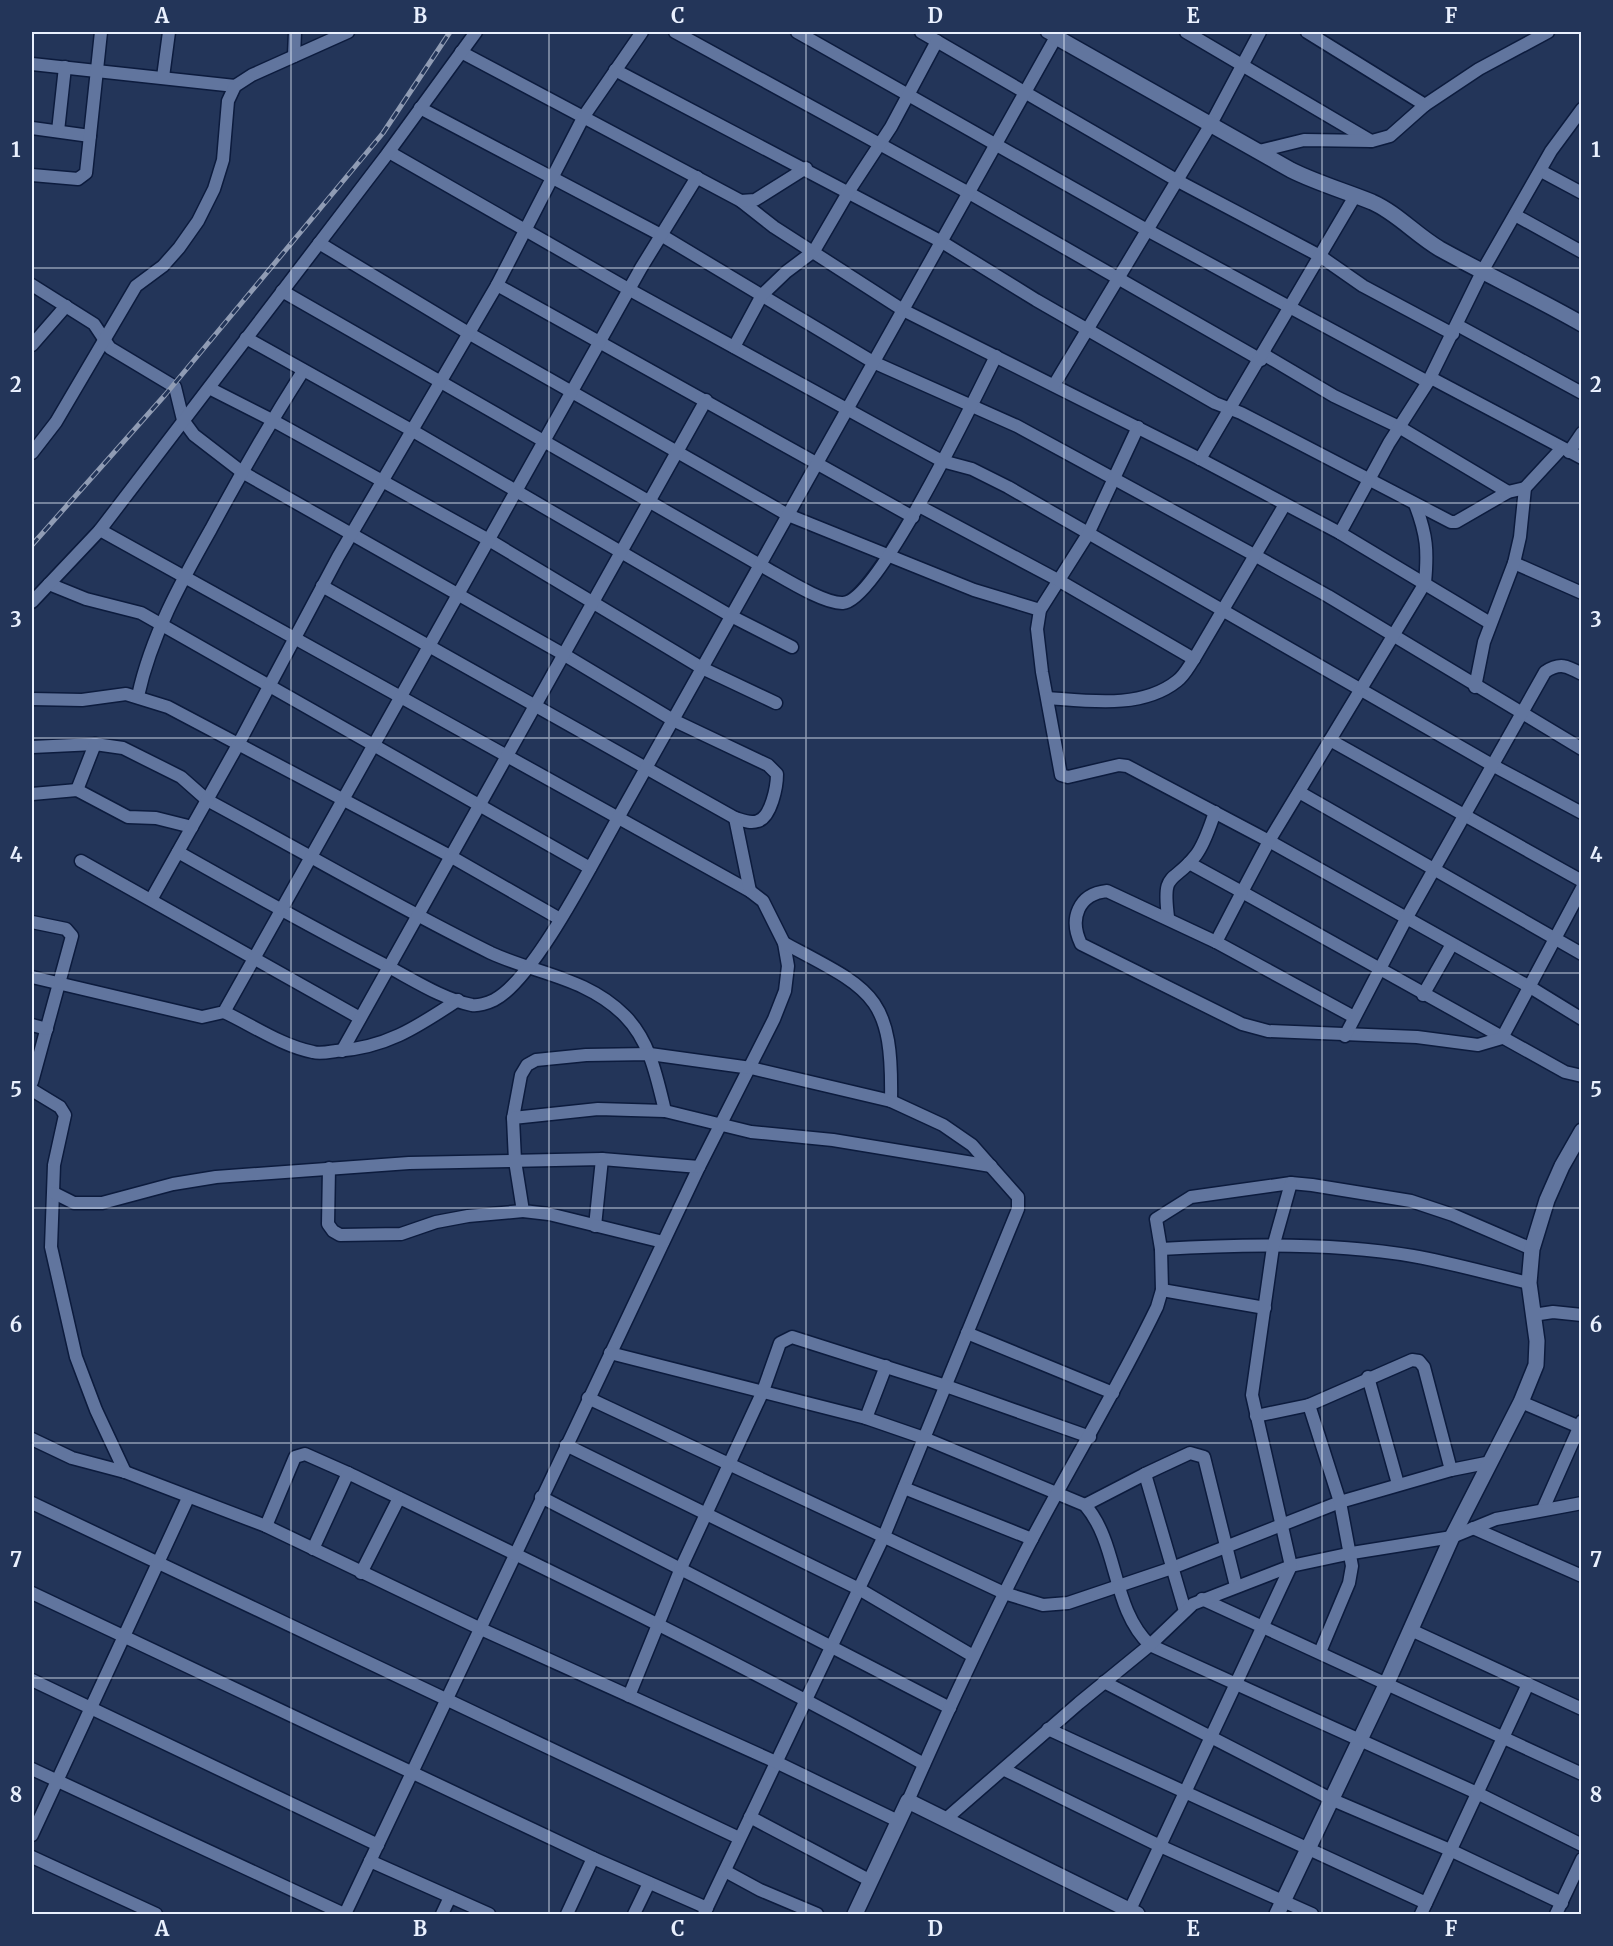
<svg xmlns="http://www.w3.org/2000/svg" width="1613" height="1946" viewBox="0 0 1613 1946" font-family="Merriweather,serif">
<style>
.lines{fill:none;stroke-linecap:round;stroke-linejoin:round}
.minor-casing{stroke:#0c1b3d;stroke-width:15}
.tertiary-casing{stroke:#0c1b3d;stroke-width:18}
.minor{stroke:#61759e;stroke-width:12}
.tertiary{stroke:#61759e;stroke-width:15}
.rail-casing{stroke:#909cb4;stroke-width:5}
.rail{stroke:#233559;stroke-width:3;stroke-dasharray:9;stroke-linecap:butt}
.grid{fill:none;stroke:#e9f0fe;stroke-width:1.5;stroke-opacity:0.55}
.neatline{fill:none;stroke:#e9f0fe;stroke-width:2}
.grid-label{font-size:20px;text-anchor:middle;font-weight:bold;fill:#e9f0fe}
</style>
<rect width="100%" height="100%" fill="#233559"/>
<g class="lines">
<defs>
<g id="minor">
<path d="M675,32L969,193L1261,360"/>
<path d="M797,32L1147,230L1428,382"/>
<path d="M921,32L1178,181L1320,256L1363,286L1453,334"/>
<path d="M1186,32L1371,141"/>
<path d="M1307,32L1425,105"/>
<path d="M461,52L741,201L774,227L903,310L1200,459L1340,533L1490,623"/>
<path d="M294,56L295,32"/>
<path d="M32,64L235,86"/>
<path d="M615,70L942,242L1036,300L1215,403L1241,413L1451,522H1456L1508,492L1525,488"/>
<path d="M163,77L169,32"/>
<path d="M420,108L661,235L873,362L1017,426L1256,556L1328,596L1582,749"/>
<path d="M32,128L90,136"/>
<path d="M58,131L65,67"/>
<path d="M1259,151L1304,140L1372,141L1390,136L1425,105L1479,69L1548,32"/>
<path d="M389,152L630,290L894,435L942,461L972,469L1008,487L1492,765L1582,813"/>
<path d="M1541,171L1582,193"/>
<path d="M32,175L78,179L86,173L101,32"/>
<path d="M741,201L755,200L806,168"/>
<path d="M1515,215L1582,252"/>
<path d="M319,243L470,334L788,515L974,590L1040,610"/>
<path d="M32,285L94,324L110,348L175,387L183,420L194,435L242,472L563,654L673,720L768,765L777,774C777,787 771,817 758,821C750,824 742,820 735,818L322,586"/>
<path d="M497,285L913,517"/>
<path d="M282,291L760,565C779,575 823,604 843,603C878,601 977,394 996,356"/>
<path d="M1457,325L1582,393"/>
<path d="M246,338L413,431L731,616L792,647"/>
<path d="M32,345L66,306"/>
<path d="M734,347L762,295L786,272L814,251L849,191L891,127L937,41"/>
<path d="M1263,354L1334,396L1399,427L1508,492"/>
<path d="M1431,378L1582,458"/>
<path d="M1054,385L1211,124L1260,32"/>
<path d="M209,388L272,420L489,540L702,668L776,703"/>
<path d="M1138,427L1088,534L1040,610L1037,629L1042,672L1061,775L1068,777L1119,765L1127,766L1269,841L1530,987L1582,1019"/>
<path d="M1569,452L1582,433"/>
<path d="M32,453L56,422L136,286L163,266L179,248L198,221L214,189L223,160L228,101L235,86L252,75L348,32"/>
<path d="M1200,459L1355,196"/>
<path d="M1415,504C1427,535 1428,551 1425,583L1269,841L1242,892L1565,1072L1582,1076"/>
<path d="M919,506L1058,580L1194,659"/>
<path d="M100,530L750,891L763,901L784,943L788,966L785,991L774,1019L699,1167L345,1914"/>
<path d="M1340,533L1389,443L1428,382L1483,270L1551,151L1582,109"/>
<path d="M1514,563L1582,593"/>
<path d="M49,584L86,599L141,613L590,868"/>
<path d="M32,602L100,530L385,157L476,32"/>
<path d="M1475,687L1484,642L1514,563L1520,537L1525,488L1562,448"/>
<path d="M138,696C151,636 181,582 211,529C240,475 270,423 303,371"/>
<path d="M1048,698C1089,701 1142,709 1177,681C1184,676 1189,666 1194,659L1284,506"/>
<path d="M32,699L82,700L126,694L168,707L450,856L560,919"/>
<path d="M1330,740L1582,881"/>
<path d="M32,747L95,744L123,748L181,777L207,800C302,851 395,906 491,953C537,974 588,978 625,1016C650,1041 657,1078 665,1111"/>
<path d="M77,790L95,744"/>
<path d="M1299,792L1582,954"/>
<path d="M32,794L77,790L128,817L156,818L192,827"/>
<path d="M735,818L750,891"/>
<path d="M178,852C247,891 315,929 385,965C412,979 442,999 472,1005C478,1006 488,1003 494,1000C534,980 594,860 618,818L1056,37L1047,32"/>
<path d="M81,861L360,1018"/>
<path d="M1189,863L1242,892L1216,942L1354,1017"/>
<path d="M152,898L239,743L338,557L497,285L584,116L642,32"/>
<path d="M1168,917C1162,869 1173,885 1196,855C1205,843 1210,826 1215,812"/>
<path d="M32,922L66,929L72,936L32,1082"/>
<path d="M1216,942L1107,891C1078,894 1069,919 1081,944L1242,1024L1268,1031L1417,1037L1478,1045L1502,1038L1582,888"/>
<path d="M784,943C872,990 893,994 891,1101"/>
<path d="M32,977L202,1017L224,1012L641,268L697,177"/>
<path d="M1423,995L1452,944"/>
<path d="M224,1012C252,1025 282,1046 313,1052C320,1054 329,1052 336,1051C386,1048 417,1027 458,1000"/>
<path d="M32,1025L47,1029"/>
<path d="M1345,1036L1406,919L1545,672C1560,662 1567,666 1582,674"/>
<path d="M342,1051L706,400"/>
<path d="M32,1090L60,1107L65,1115L54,1165L51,1247L76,1357L96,1410L125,1472"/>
<path d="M513,1118L521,1075L527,1065L536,1060L586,1055L650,1054L751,1068L891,1101L943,1125L972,1145L1018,1197V1209L884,1536L704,1914"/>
<path d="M329,1168L328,1224L333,1231L340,1235L401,1234L436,1222L468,1216L523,1211"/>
<path d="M54,1193L74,1203H102L173,1184L216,1177L409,1163L602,1159L699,1167"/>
<path d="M595,1226L602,1159"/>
<path d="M663,1242L549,1214L523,1211L515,1161L513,1118L598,1109L665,1111L751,1132L833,1140L991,1166"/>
<path d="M1161,1249L1156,1219L1191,1197L1291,1183L1312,1185L1411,1201L1453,1215L1532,1249"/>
<path d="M1162,1290L1265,1308"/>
<path d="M1533,1315L1553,1312L1582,1315"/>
<path d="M967,1333L1113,1393"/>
<path d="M610,1353L866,1418L924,1438L1085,1505C1119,1544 1111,1608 1150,1645L1477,1793L1582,1845"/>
<path d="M1368,1377L1398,1484"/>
<path d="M588,1398L1004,1593L1043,1605L1068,1603L1172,1568L1340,1502L1451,1470L1491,1462"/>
<path d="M1521,1402L1582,1428"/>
<path d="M1309,1405L1340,1502L1352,1566L1349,1583L1320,1652"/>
<path d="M1256,1416L1309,1405L1412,1360L1419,1361L1424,1367L1451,1470"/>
<path d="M866,1418L886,1366"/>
<path d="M32,1439L72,1458L125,1472L266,1526L481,1629L778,1763L898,1821"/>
<path d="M566,1445L859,1589L973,1656"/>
<path d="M1145,1474L1190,1453L1204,1457L1236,1586"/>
<path d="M904,1488L1032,1539"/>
<path d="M541,1497L950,1708"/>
<path d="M32,1503L739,1838"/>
<path d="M1085,1505L1145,1474L1185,1611"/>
<path d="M1543,1509L1582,1421"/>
<path d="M266,1526L295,1457L305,1454L348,1473"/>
<path d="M1473,1528L1582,1576"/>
<path d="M313,1549L348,1473C542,1567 736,1660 924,1764"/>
<path d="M361,1573L399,1498"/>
<path d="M32,1593L593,1858L707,1908"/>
<path d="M1202,1599L1582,1774"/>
<path d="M1411,1630L1582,1709"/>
<path d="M32,1680L378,1845"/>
<path d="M1104,1682L1333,1800L1450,1850L1562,1903"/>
<path d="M629,1696L681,1568L763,1391L780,1343L792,1337L946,1386L1090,1437"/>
<path d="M1048,1729L1426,1903"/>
<path d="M32,1769L344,1914"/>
<path d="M1005,1770L1160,1846L1312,1914"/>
<path d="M908,1801C947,1712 987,1625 1032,1539C1073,1461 1119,1386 1157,1307L1162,1290L1161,1249C1242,1244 1333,1242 1413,1256C1452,1263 1490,1274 1529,1283"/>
<path d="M750,1817L871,1881"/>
<path d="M947,1818L1079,1703L1150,1645L1193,1604L1291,1566L1352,1553L1452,1537L1496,1519L1582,1503"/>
<path d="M32,1835C85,1723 135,1610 188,1498"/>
<path d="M32,1857L156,1914"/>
<path d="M370,1861L489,1914"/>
<path d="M725,1871L760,1890L817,1914"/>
<path d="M442,1914L450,1897"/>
<path d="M567,1914L593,1858"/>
<path d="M634,1914L649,1883"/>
<path d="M1128,1914L1291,1566L1252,1395L1273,1247L1291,1183"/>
<path d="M1421,1914L1528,1684"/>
<path d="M1556,1914L1582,1859"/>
</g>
<g id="tertiary">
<path d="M1059,32L1056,37L1291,170C1317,183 1345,191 1372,202C1397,213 1416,235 1440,249C1487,275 1535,297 1582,324"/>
<path d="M855,1914L908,1801L1137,1914"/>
<path d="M1277,1914L1386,1685L1452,1537L1521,1402L1536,1365L1537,1341L1529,1283L1532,1249L1547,1200L1562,1166L1582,1131"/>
</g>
</defs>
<use href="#minor" class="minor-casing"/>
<use href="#tertiary" class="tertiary-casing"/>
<use href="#minor" class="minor"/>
<use href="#tertiary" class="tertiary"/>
<defs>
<path id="rail" d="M32,545L165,395L383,133L450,32"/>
</defs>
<use href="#rail" class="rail-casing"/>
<use href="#rail" class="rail"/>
</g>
<path class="grid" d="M291,32V1914M549,32V1914M806,32V1914M1064,32V1914M1322,32V1914M32,268H1582M32,503H1582M32,738H1582M32,973H1582M32,1208H1582M32,1443H1582M32,1678H1582"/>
<rect width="1613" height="1946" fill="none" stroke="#233559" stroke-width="66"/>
<rect x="33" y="33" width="1547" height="1880" class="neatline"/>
<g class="grid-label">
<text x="162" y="23">A</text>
<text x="420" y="23">B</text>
<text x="678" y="23">C</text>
<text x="935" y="23">D</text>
<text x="1193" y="23">E</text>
<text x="1451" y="23">F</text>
<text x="16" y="157">1</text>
<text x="1596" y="157">1</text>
<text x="16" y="392">2</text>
<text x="1596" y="392">2</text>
<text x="16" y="627">3</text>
<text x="1596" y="627">3</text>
<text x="16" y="862">4</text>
<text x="1596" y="862">4</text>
<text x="16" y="1097">5</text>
<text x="1596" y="1097">5</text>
<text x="16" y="1332">6</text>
<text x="1596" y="1332">6</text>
<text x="16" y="1567">7</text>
<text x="1596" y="1567">7</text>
<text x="16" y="1802">8</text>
<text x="1596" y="1802">8</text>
<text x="162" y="1936">A</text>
<text x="420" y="1936">B</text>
<text x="678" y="1936">C</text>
<text x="935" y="1936">D</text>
<text x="1193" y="1936">E</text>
<text x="1451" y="1936">F</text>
</g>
</svg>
